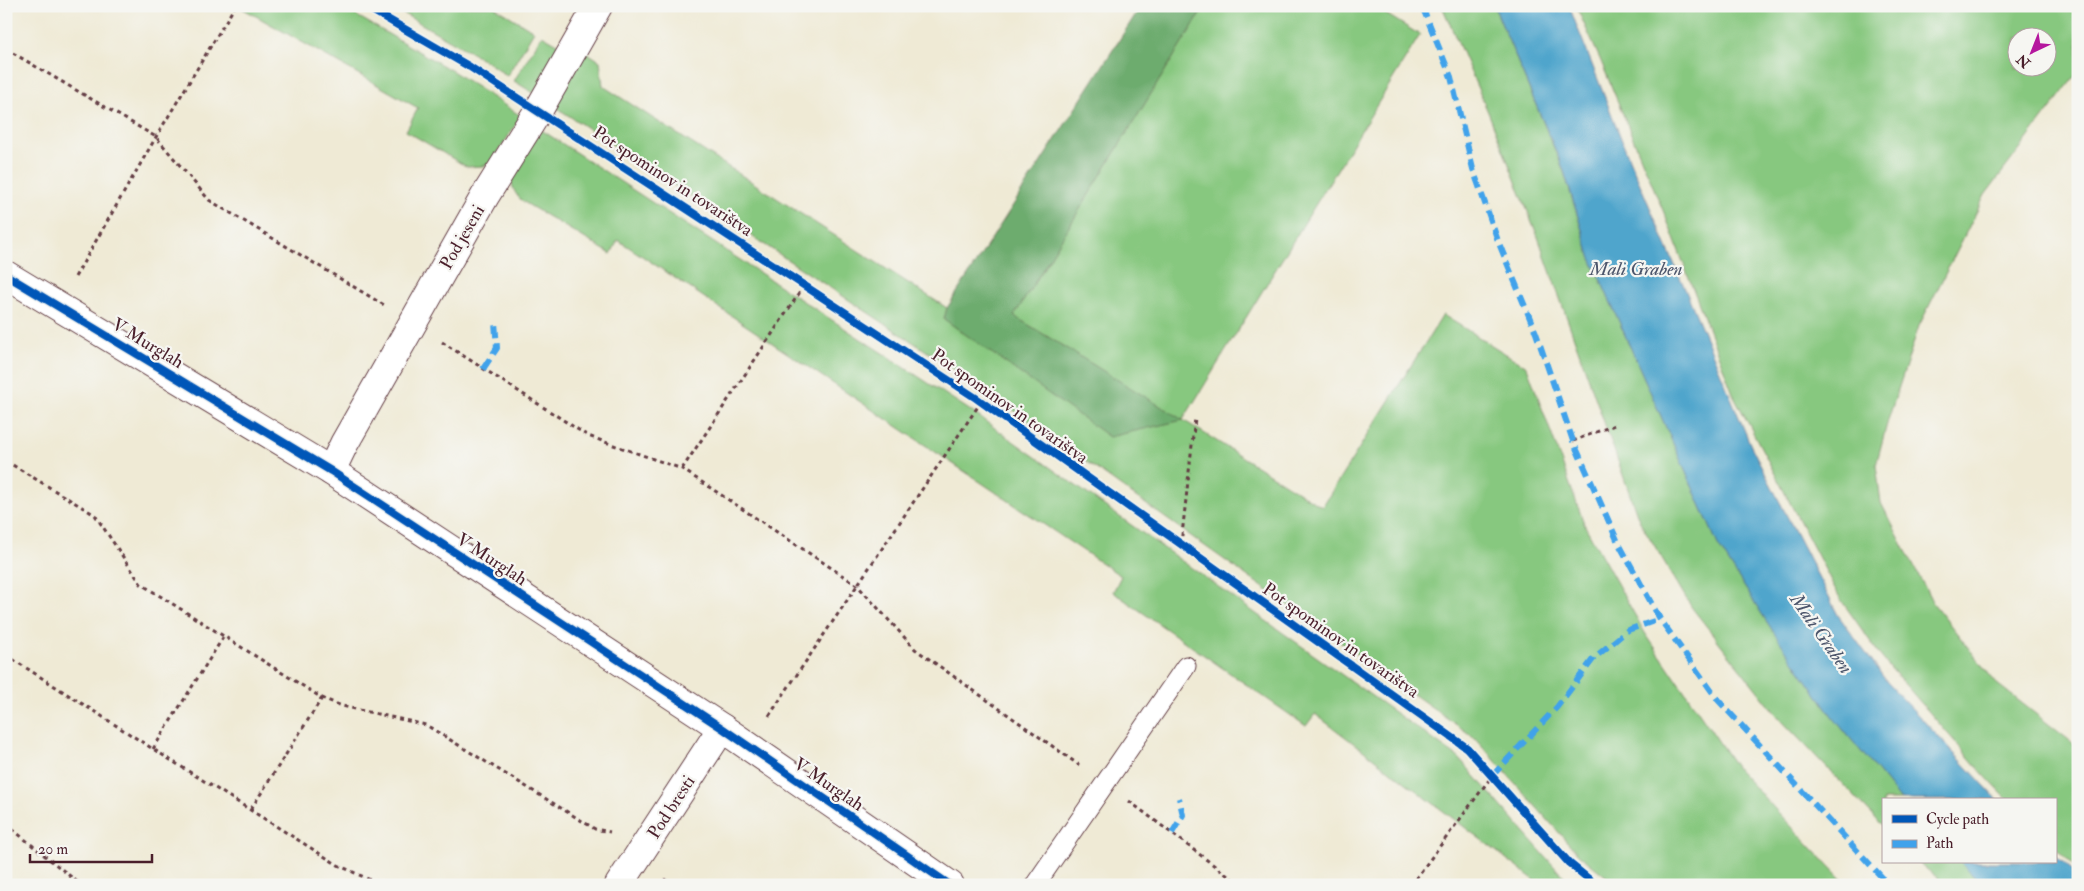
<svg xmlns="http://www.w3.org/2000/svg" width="2084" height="891" viewBox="0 0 2084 891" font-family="'IM FELL Double Pica',serif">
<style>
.green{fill:#87c87f;stroke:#687455;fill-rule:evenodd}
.forest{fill:#6dac6e;stroke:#5c664c}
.water{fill:#50a5cc;stroke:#4d627c}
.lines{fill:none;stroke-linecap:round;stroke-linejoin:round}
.service-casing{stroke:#633d44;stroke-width:21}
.minor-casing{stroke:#633d44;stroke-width:30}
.tertiary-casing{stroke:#633d44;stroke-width:30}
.path{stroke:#633d44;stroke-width:3;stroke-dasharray:4 4;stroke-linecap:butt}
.service{stroke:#fff;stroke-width:19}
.minor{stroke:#fff;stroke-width:28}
.tertiary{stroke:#fff;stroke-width:28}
.quiet{stroke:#40a2eb;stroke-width:6;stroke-dasharray:12 6;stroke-linecap:butt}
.cycleway-casing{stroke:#f6f6f2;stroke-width:11}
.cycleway{stroke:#0057b8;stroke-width:8}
.labels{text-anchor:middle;stroke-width:4.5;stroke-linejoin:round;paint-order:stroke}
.street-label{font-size:18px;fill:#4a1f2b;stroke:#f6f6f2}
.water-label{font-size:19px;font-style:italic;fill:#4c556b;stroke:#f6f6f2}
</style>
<rect width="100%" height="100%" fill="#f6f6f2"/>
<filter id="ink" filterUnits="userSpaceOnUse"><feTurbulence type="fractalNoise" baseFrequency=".02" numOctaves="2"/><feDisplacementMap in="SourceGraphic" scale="10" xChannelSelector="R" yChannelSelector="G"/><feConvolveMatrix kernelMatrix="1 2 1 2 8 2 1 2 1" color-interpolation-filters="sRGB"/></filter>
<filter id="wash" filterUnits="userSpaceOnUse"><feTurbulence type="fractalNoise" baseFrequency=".0096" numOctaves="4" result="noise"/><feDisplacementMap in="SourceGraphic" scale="20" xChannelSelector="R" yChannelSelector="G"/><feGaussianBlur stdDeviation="1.12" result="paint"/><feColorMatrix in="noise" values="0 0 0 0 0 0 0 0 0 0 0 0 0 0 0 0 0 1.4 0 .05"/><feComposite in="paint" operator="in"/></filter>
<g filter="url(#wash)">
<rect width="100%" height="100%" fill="#efead5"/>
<g class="green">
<path d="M340,6L454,72L521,116L492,162L484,166L467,167L406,131L418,108L240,7Z"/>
<path d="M390,6H493L534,31L507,76L486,61Z"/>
<path d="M1205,6H1373L1420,35L1183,420L1322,507L1443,315L1527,367L1585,526L1645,633L1738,770L1847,885H1617L1578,854L1475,738L984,389L554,106L586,52L600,61L603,86L947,308L944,319L1109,436L1182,420L1014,316Z"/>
<path d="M1442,6H1494L1563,169L1590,256L1719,547L1776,636L1832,716L1901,800H1883V826L1780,719L1692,608L1639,520L1538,237L1488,112Z"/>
<path d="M1576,6H2078V72L1985,195L1919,326L1888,420L1876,465L1881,503L1933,603L1996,683L2078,747V869L2055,848V800H2008L1984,775L1882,658L1841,600L1734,396L1667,220L1600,59ZM2016,38H2046V68H2016Z"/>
<path d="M542,35L563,47L535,94L514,81Z"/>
<path d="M540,129L968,409L1459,758L1559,872L1575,885H1541L1315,714L1306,726L1113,592L1121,576L618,240L611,254L522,201C517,196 513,190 512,183C512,168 532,143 540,129Z"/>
<path d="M1918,862H1960L1982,885H1946Z"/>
</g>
<path class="forest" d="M1141,6H1205L1014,316L1183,420L1109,437L944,319L947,308Z"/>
<g class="water">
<path d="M1494,6H1569L1630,161L1704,333L1751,446L1838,615L1887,682L1998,800H1901L1832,716L1776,636L1719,547L1590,256L1563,168Z"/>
<path d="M2055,855L2078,875V885H1982L1960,862H2055Z"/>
</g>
</g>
<g filter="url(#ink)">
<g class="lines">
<defs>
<path id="service" d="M1035,885L1186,666"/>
<g id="minor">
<path d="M331,471L344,444L485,196L538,111L598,6"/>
<path d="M619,885L722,728"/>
</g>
<path id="tertiary" d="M6,275L331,471L722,728L950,885"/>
</defs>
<use href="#service" class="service-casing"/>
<use href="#minor" class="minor-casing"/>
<use href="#tertiary" class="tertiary-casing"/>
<g class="path">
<path d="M365,6L470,67L508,92"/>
<path d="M6,49L156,137L209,200L384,305"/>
<path d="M568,130L976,398L1467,748L1569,863L1596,885"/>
<path d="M75,277L156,137L235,6"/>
<path d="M442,342L588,436L682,469L857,585L915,649L1079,765"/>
<path d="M1573,441L1617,424"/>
<path d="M6,461L95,515L141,584L322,698L342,706L426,725L595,829L610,832"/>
<path d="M682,469L804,286"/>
<path d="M1181,544L1195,418"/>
<path d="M6,655L153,749L338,865L381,885"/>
<path d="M769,716L981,402"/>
<path d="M153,749L224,636"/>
<path d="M1129,801L1240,885"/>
<path d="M251,809L322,698"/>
<path d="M6,824L81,885"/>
<path d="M664,879L671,885"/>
<path d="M1411,885L1492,776"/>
</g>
<use href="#service" class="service"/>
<use href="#minor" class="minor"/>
<use href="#tertiary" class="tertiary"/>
<g class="quiet">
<path d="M1422,6L1451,77L1473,169L1498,241L1536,333L1573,441L1618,542L1660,619L1718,700L1889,885"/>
<path d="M483,369L497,348L495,322"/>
<path d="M1492,776L1557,707L1594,658L1628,630L1660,619"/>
<path d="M1172,833L1183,815L1179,798"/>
</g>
<defs>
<g id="cycleway">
<path d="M365,6L470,67L976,398L1467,748L1569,863L1596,885"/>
<path d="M6,275L331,471L722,728L950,885"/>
</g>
</defs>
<use href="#cycleway" class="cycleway-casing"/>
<use href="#cycleway" class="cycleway"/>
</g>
</g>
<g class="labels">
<g class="street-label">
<text transform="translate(673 181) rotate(33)" y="6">Pot spominov in tovarištva</text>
<text transform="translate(462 237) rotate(-60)" y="6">Pod jeseni</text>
<text transform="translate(148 343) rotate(31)" y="6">V Murglah</text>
<text transform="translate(1010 406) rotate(35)" y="6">Pot spominov in tovarištva</text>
<text transform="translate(492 559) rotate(33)" y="6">V Murglah</text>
<text transform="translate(1341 640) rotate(35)" y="6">Pot spominov in tovarištva</text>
<text transform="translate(829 784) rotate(34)" y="6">V Murglah</text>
<text transform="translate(671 807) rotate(-57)" y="6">Pod bresti</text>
</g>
<g class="water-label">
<text x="1636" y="275">Mali Graben</text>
<text transform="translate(1822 633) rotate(55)" y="7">Mali Graben</text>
</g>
</g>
<rect width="2084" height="891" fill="none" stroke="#f6f6f2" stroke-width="25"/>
<rect x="1882" y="798" width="175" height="65" fill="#f6f6f2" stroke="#b1a0a2"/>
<rect x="1892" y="815" width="25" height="8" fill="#0057b8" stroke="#b1a0a2"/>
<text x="1926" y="824" font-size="15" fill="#4a1f2b">Cycle path</text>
<rect x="1892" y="840" width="25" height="8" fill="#40a2eb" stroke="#b1a0a2"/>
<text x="1926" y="848" font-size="15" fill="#4a1f2b">Path</text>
<g transform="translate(2032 52) rotate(223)"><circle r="24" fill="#f6f6f2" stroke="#b1a0a2"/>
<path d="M0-4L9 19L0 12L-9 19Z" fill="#b5179e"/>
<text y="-8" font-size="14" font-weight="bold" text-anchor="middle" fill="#4a1f2b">N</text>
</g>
<path d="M30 854v8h122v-8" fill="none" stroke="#4a1f2b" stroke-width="2.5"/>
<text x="38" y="854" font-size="15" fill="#4a1f2b" stroke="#f6f6f2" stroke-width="4" paint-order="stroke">20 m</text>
</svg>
